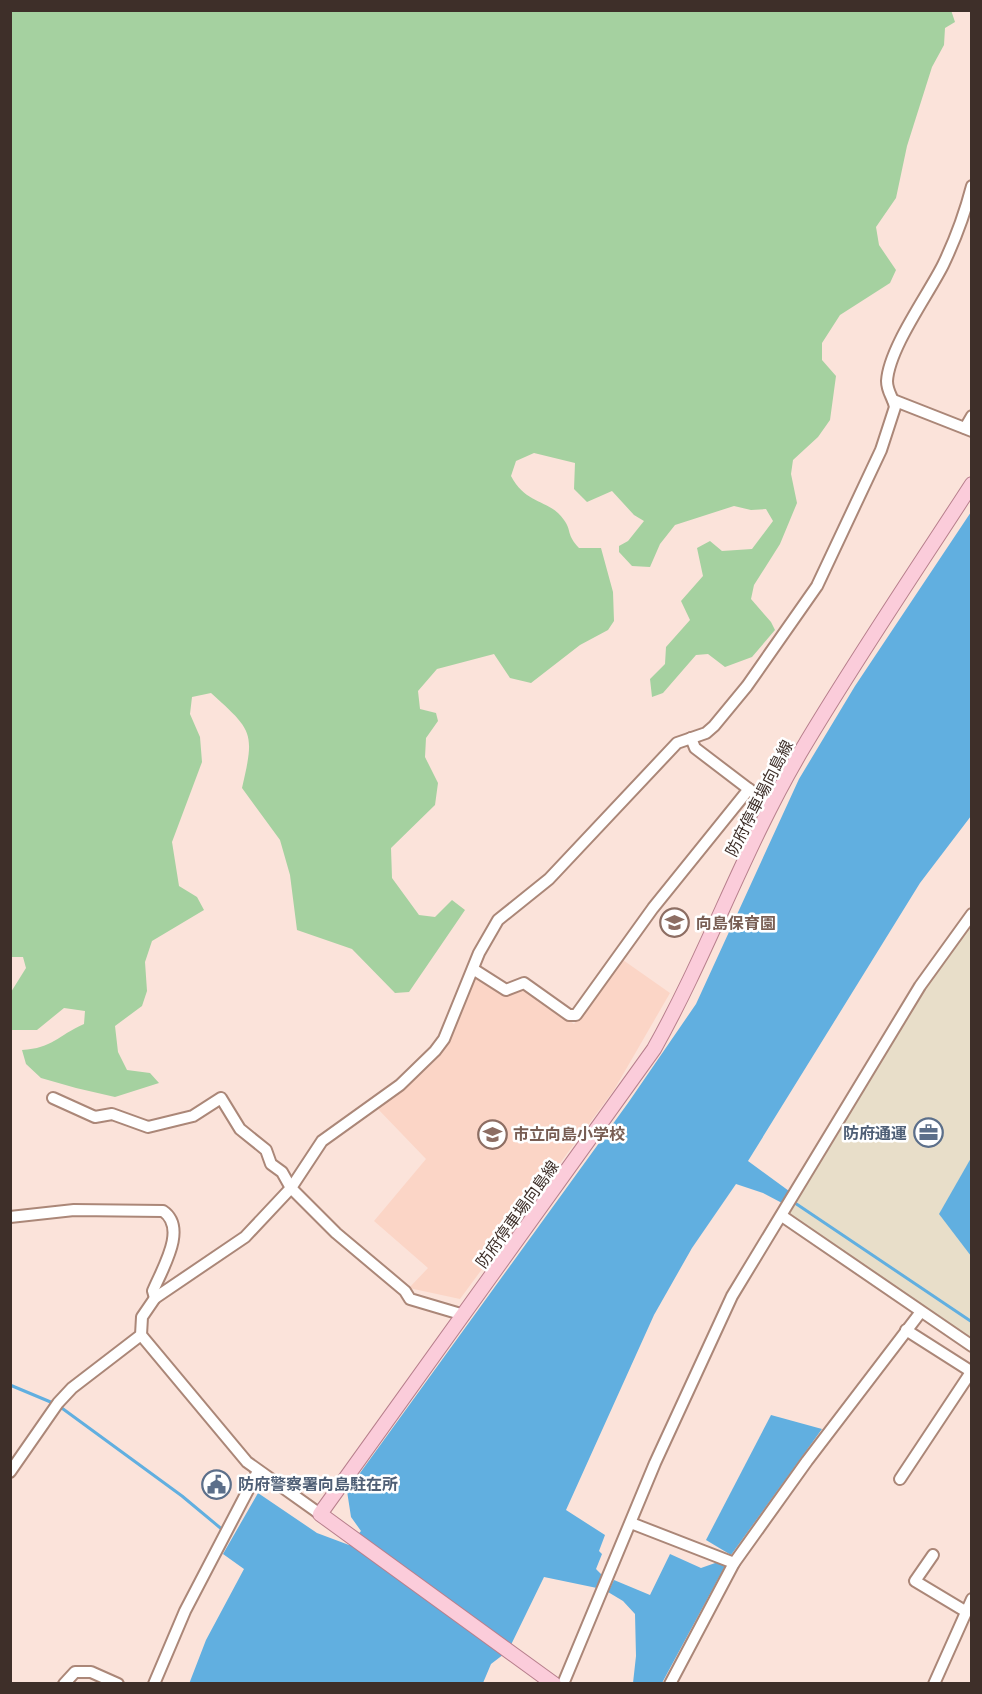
<svg xmlns="http://www.w3.org/2000/svg" width="982" height="1694" viewBox="0 0 982 1694" font-family="'Times New Roman','Noto Sans JP',serif">
<style>
.industrial{fill:#e8dec9}
.built{fill:#fbd5c6}
.green{fill:#a5d1a0}
.water{fill:#61afe0}
.lines{fill:none;stroke-linecap:round;stroke-linejoin:round}
.stream{stroke:#61afe0;stroke-width:3}
.minor-casing{stroke:#ab8778;stroke-width:14}
.major-casing{stroke:#b77f8c;stroke-width:16}
.minor{stroke:#fff;stroke-width:10}
.major{stroke:#fbccda;stroke-width:14}
.labels{text-anchor:middle;stroke-width:5;stroke-linejoin:round;paint-order:stroke}
.street-label{font-size:16px;fill:#3e2f29;stroke:#fff}
.education-label{font-size:16px;font-weight:bold;fill:#785e54;stroke:#fff;text-anchor:start}
.service-label{font-size:16px;font-weight:bold;fill:#4e5e75;stroke:#fff;text-anchor:end}
</style>
<rect width="100%" height="100%" fill="#fbe3da"/>
<path class="industrial" d="M971,914V1346L782,1216Z"/>
<path class="built" d="M623,960L670,993L614,1090L460,1299L409,1288L428,1268L374,1221L426,1159L377,1108L420,1075L438,1058L477,974L509,995L525,987L574,1024Z"/>
<path class="green" d="M11,10H951L955,22L945,28L944,45L932,67L907,146L896,198L876,227L879,245L896,270L890,283L840,315L822,343V360L836,376L830,420L818,437L793,460L791,474L797,503L780,544L754,585L751,599L771,622L775,630L752,657L725,667L708,654L696,655L663,693L652,697L650,679L665,664L666,647L690,620L681,601L703,576L697,548L710,541L722,551L752,549L773,521L766,509L751,510L734,506L675,525L660,544L650,567L632,566L619,552V546L628,541L644,521L634,515L612,491L587,502L574,489L575,463L534,453L516,461L511,476C527,506 550,499 564,520C572,531 566,534 579,548H601L613,592L614,621L608,630L580,645L531,683L510,678L494,654L437,669L418,691L420,709L436,713L438,721L426,738L425,757L438,783L435,805L391,848L392,878L419,915L435,917L452,900L465,910L409,992L395,993L352,949L297,930L290,875L280,840L242,788C255,732 253,731 211,693L192,697L190,714L200,737L202,762L172,842L179,886L197,897L204,910L152,941L145,962L147,991L142,1006L115,1026L118,1052L127,1070L150,1073L159,1083L115,1097L76,1088L41,1078L26,1064L22,1050C53,1048 57,1036 84,1024L85,1011L64,1008L37,1030H11V992L26,968L23,957H10Z"/>
<g class="water">
<path d="M971,512V816L920,883L748,1161L789,1191L782,1203L763,1193L736,1184L692,1248L654,1315L566,1510L605,1535L599,1551L602,1554L596,1569L602,1575L597,1588L544,1577L508,1651L491,1664L483,1683L189,1684L206,1640L244,1569L223,1554L258,1493L317,1533L349,1545L361,1531L351,1517L347,1491L628,1103L696,1004L799,779L855,686Z"/>
<path d="M971,1158V1256L939,1214Z"/>
<path d="M771,1415L822,1429L731,1555L706,1540Z"/>
<path d="M670,1554L701,1568L718,1562L725,1566L662,1683H633L636,1656L635,1614L623,1601L608,1592L614,1580L650,1595Z"/>
</g>
<g class="lines">
<g class="stream">
<path d="M792,1201L972,1322"/>
<path d="M10,1385L53,1403"/>
<path d="M59,1406L182,1496L224,1531"/>
</g>
<defs>
<g id="minor">
<path d="M893,400L972,431"/>
<path d="M965,428L972,416"/>
<path d="M691,738L695,748L771,806"/>
<path d="M473,969L506,990L524,983L569,1015H576L653,908L749,789"/>
<path d="M53,1098L95,1117L112,1114L148,1127L193,1116L221,1098L240,1129L266,1150L271,1164L282,1172L291,1188L336,1233L405,1291L410,1299L464,1315"/>
<path d="M782,1216L972,1346"/>
<path d="M10,1217L74,1210L163,1211C188,1228 162,1269 153,1291L155,1298"/>
<path d="M906,1330L972,1372"/>
<path d="M141,1335L247,1462L320,1514"/>
<path d="M10,1472L58,1403L72,1388L141,1335L142,1317L155,1298L245,1237L291,1188L322,1141L400,1085L435,1051L444,1039L479,953L498,920L549,879L677,743L706,733L714,726L747,686L817,586L881,450L895,407C893,397 887,392 887,381C889,348 928,295 943,265C955,240 965,213 972,186"/>
<path d="M900,1479L971,1372"/>
<path d="M631,1523L734,1563"/>
<path d="M933,1555L915,1581L965,1611"/>
<path d="M64,1684L75,1672H91L118,1684"/>
<path d="M154,1684L185,1611L258,1471"/>
<path d="M563,1684L655,1463L732,1296L920,986L972,914"/>
<path d="M670,1684L734,1563L807,1461L920,1313"/>
<path d="M934,1684L972,1599"/>
</g>
<path id="major" d="M554,1684L320,1514L654,1049C709,951 745,845 803,748C856,659 915,572 972,484"/>
</defs>
<use href="#minor" class="minor-casing"/>
<use href="#major" class="major-casing"/>
<use href="#minor" class="minor"/>
<use href="#major" class="major"/>
</g>
<defs>
<symbol id="school-ring" viewBox="-11 -11 22 22"><circle r="9.5" fill="#fff" stroke="#8d6e63" stroke-width="1.5"/><path d="M0-5L7-2L0 1L-7-2ZM-4 1L0 2.5L4 1V4Q0 6-4 4Z" fill="#8d6e63"/></symbol>
<symbol id="office-ring" viewBox="-11 -11 22 22"><circle r="9.5" fill="#fff" stroke="#5c6f8a" stroke-width="1.5"/><path d="M-6-3h4V-5.5h4V-3h4V5H-6ZM-1-4.5V-3h2v-1.5ZM-6 0V1H6V0Z" fill="#5c6f8a"/></symbol>
<symbol id="civic-ring" viewBox="-11 -11 22 22"><circle r="9.5" fill="#fff" stroke="#5c6f8a" stroke-width="1.5"/><path d="M-.6-6.5H3V-4.5H.6V-3L4-1V1h2V6H-6V1h2V-1L-.6-3ZM-1.2 2.5V6h2.4V2.5Z" fill="#5c6f8a"/></symbol>
</defs>
<g fill-rule="evenodd">
<use href="#school-ring" x="658" y="906" width="33" height="33"/>
<use href="#office-ring" x="912" y="1116" width="33" height="33"/>
<use href="#school-ring" x="476" y="1118" width="33" height="33"/>
<use href="#civic-ring" x="200" y="1468" width="33" height="33"/>
</g>
<g class="labels">
<g class="street-label">
<text transform="translate(759 798) rotate(-63)" y="6">防府停車場向島線</text>
<text transform="translate(517 1214) rotate(-54)" y="6">防府停車場向島線</text>
</g>
<g class="education-label">
<text x="696" y="929">向島保育園</text>
<text x="513" y="1140">市立向島小学校</text>
</g>
<g class="service-label">
<text x="907" y="1139">防府通運</text>
<text x="238" y="1490" text-anchor="start">防府警察署向島駐在所</text>
</g>
</g>
<rect width="982" height="1694" fill="none" stroke="#3e2f29" stroke-width="24"/>
</svg>
